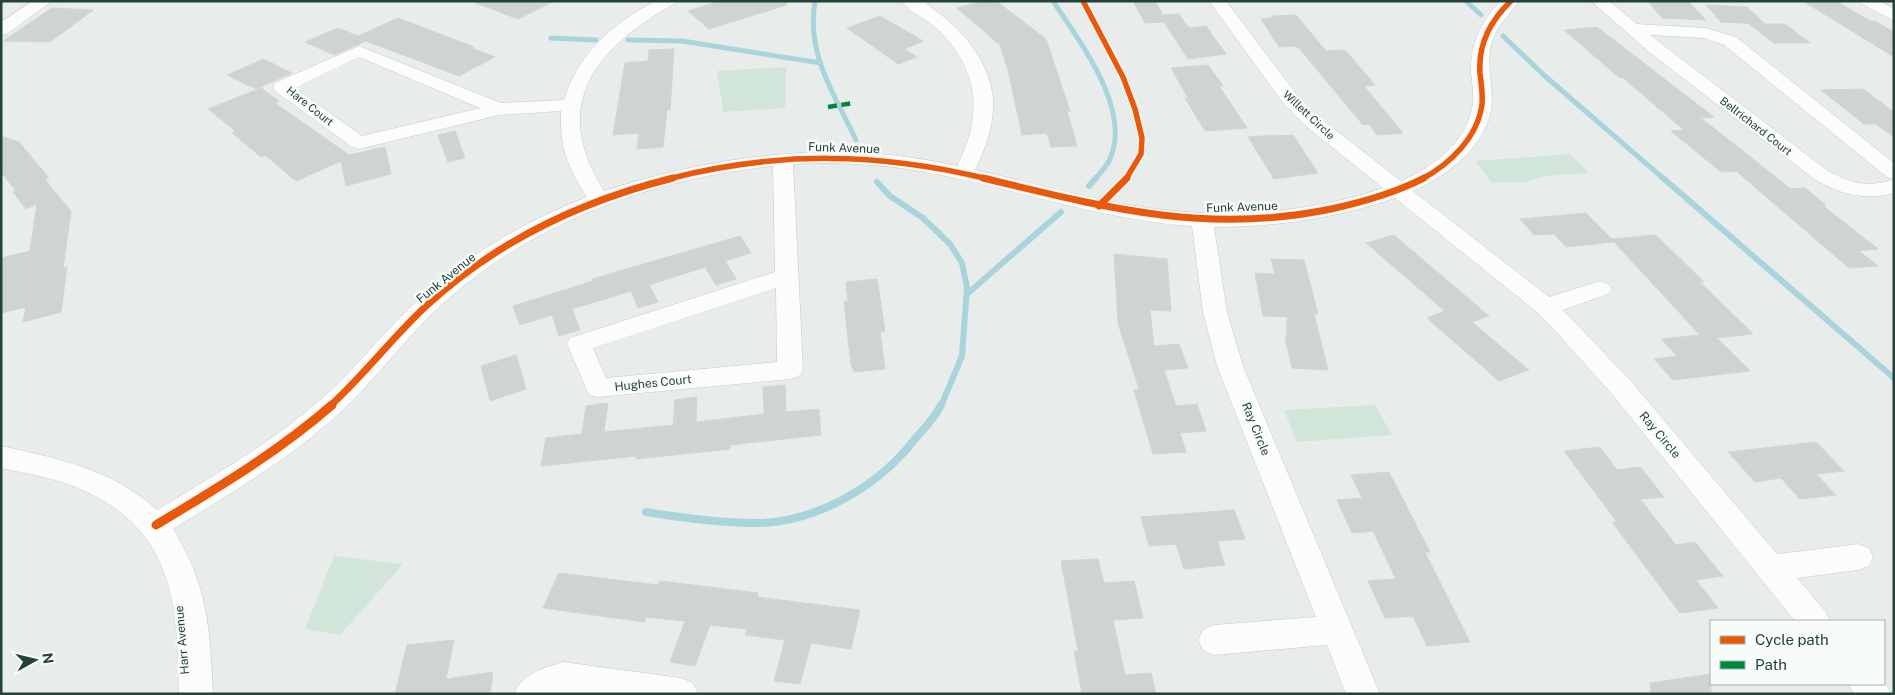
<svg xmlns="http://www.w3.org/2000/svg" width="1895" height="695" viewBox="0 0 1895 695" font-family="'Public Sans',sans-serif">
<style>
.green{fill:#d1e6d8}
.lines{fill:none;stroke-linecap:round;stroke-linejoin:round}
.stream-far2{stroke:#a9d4db;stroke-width:5}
.stream-far1{stroke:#a9d4db;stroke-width:6}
.stream{stroke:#a9d4db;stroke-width:8}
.building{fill:#cfd4d2;stroke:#d1d6d4}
.street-casing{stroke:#c5cac8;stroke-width:1}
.street{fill:#fcfcfc;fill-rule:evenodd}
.quiet{stroke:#00873e;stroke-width:4.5;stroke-dasharray:9 4.5;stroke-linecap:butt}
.cycleway-far2-casing{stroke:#f7fbf9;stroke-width:8}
.cycleway-far1-casing{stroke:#f7fbf9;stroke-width:10}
.cycleway-casing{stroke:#f7fbf9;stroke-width:12}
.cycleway-far2{stroke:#e8590c;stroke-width:5.5}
.cycleway-far1{stroke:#e8590c;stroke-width:7}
.cycleway{stroke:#e8590c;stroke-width:9}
.labels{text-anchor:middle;stroke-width:5;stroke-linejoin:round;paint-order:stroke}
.far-street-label{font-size:11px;fill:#24423a;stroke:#f7fbf9}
.street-label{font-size:12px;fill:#24423a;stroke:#f7fbf9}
</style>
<rect width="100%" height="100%" fill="#e8edeb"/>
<g class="green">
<path d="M786,67L785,108L723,112L717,71Z"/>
<path d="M1570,154L1589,173L1544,176L1525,182L1492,183L1475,161Z"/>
<path d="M1375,405L1392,435L1297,442L1284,410Z"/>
<path d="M334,556L403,564L340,635L305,629Z"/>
</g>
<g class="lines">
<g class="stream-far2">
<path d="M815,1C806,55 834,93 856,140"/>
<path d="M1053,1C1079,41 1134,111 1109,161C1105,168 1100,173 1095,179"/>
<path d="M1466,1L1481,15"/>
<path d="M1503,36L1546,77L1664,179"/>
<path d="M551,38L596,40"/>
<path d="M628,40L682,41L821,63"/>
</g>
<g class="stream-far1">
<path d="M1663,178L1894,378"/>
<path d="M877,182L890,196L923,218L950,244L962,263L967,287L962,356L941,406"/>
<path d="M1089,186L1096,178"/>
<path d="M967,294L1061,212"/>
</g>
<path class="stream" d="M646,512C683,518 719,523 756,523C814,523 875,488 911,444C920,432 935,419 941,405"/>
</g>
<g class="building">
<path d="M477,1H554L518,19L476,3Z"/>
<path d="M720,1H786L787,5L709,29L688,11Z"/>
<path d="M985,1H996L1046,39L1070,111H1067L1077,146L1051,147L1047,133L1022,135L1008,70L1000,45L957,8Z"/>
<path d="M1133,1H1155L1163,15L1179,14L1187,26L1190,28L1206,26L1226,54L1188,59L1164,22L1145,23Z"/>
<path d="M1648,1L1689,2L1706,20L1662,18Z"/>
<path d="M1803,1H1836L1870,21H1875L1894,32V57Z"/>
<path d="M1706,5L1747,7L1765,24H1785L1810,43H1774L1749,24H1762L1721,22Z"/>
<path d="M52,8L93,10L50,42L3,41Z"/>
<path d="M1296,15L1326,51L1345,50L1375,85L1364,86L1403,133L1377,135L1369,124L1363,125L1299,48L1295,46L1279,47L1261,19L1273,18L1271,16Z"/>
<path d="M880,16L923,41L904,49L917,57L898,64L847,28Z"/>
<path d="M398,18L474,47L471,48L495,57L459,76L366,41L334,55L305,42L338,28L358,36Z"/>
<path d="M1597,27L1714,117L1701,118L1753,159L1791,189L1805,188L1826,205H1822L1878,249L1859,251L1878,266L1849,268L1736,171L1721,172L1671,131L1684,130L1623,78H1620L1564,30Z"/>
<path d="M674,49L670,110H667L663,147L637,149L639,133L613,135L625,63L648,61L649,50Z"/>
<path d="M264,59L292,73L256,89L227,75Z"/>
<path d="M1208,65L1223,86H1219L1247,128L1205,131L1185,98H1188L1171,68Z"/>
<path d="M261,88L279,101L275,103L349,155L385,147L391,174L346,186L341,161L296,181L265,155L261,157L232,133L235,131L208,109Z"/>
<path d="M1863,89L1894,112V137L1876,124H1864L1821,90Z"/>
<path d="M455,131L465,158L448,162L438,135Z"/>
<path d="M1274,135L1275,136L1293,135L1318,173L1274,179L1248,137Z"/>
<path d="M1,136L19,142L49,178L45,180L71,211L63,268L67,267L61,312L23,322L26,307L1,313V258L30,251L37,204L26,209L13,192L16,191L1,172Z"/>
<path d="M1586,213L1612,239L1656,235L1704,282H1700L1753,334L1717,338L1750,371L1673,380L1654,359L1677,356L1661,339L1700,335L1614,242L1566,247L1554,234L1534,235L1520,219Z"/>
<path d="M1394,235L1489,316L1472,322L1529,370L1499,381L1427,318L1445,311L1366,243Z"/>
<path d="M740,236L751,253L725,261L736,279L716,285L705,267L649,285L658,302L638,308L631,291L572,309L580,330L559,336L552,315L520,325L513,306L593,281L592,279Z"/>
<path d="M1114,254L1167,259L1171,311L1150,310L1154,346L1179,344L1188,368L1164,370L1176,406L1197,404L1206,431L1180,433L1186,452L1153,454L1134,390L1139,389L1118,323Z"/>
<path d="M1271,259L1304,260L1318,314H1314L1328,370L1292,368L1285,337H1287V317L1263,316L1255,273L1275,274Z"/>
<path d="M877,279L885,331L880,332L885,369L855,372L851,366L844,302L848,301L846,282Z"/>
<path d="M516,355L526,389L490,401L481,366Z"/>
<path d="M785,385L786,412L819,409L821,435L730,445V449L636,459V456L541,466L546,438L582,434L586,406L608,403L604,432L673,425L675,400L697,397L696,422L764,414L763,387Z"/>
<path d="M1816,442L1844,471L1816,474L1836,495L1800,499L1781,478L1755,482L1728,452Z"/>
<path d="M1600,447L1617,470L1640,467L1664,497L1640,499L1676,545L1695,542L1723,576L1696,580L1718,608L1680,613L1612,522H1617L1564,451Z"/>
<path d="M1389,472L1430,552H1425L1470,642L1427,646L1413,616L1385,618L1368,581L1396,579L1373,531L1352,533L1337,500L1362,498L1351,475Z"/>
<path d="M1234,510L1245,539L1217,541L1225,565L1184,569L1176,544L1149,546L1141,517Z"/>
<path d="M1098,559L1104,583L1134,581L1143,618L1113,620L1125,675L1151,673L1156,694H1082L1074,651H1078L1061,561Z"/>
<path d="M559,573L658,585L660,581L758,593L757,597L860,610L851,649L811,643L800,684L774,681L785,640L745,635L747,629L710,625L695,666L670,662L685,621L646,617L644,622L543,608Z"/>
<path d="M454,640L446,679L493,672L490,694H395L407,645Z"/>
<path d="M1711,674V694H1651L1650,683Z"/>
</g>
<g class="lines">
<defs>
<g id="street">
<path d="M33,1H52L7,34L1,35V22Z"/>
<path d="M655,1H676L674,4C595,48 549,105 604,191C719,154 838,139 957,166C984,113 979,68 935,27C925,18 909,12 902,1C908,1 916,0 921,1C925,2 930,7 934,10C963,29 991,64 993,100C994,126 986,147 975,170C1025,181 1074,195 1124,204C1210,220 1300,216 1383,188L1307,127L1283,103L1209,1H1226L1297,95L1321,119L1401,181C1433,167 1468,142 1473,103C1474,93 1472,83 1471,73C1470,46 1481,20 1501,1H1519C1509,16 1497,25 1492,42C1486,62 1492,80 1492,100C1491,143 1449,175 1413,191L1549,297L1600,281L1608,284L1612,289L1608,294L1563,310L1629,379L1777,554L1858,544L1869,548L1873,557L1869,566L1858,570L1797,578L1825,611L1830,621H1795L1611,393L1560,336L1538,313L1395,198C1337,218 1276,227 1214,227L1227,312L1243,366L1380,694H1346L1327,645L1214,655L1203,650L1198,640L1203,630L1214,625L1316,617L1217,366L1203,312L1192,226C1101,220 1014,188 925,172C882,164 838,162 793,164L803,370L799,376L790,379L598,397L589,395L567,344L570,338L775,272L773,166C649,179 524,225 433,313C396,349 366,392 326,425C279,465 225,497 173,529C208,584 210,631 213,694H179C178,607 175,533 85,491C59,479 30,474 1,468V446C57,458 114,470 157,510C213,476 271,443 320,400C355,370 382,333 416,302C464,257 525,221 587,197C567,165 560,149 561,111L499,115L359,149L352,147L275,91L273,87L275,83L359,46L501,103L564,100C578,53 614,23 655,1ZM359,57L480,108L362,136L295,88ZM776,288L777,362L606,378L593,348Z"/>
<path d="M1591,1H1609L1637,24L1706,28L1736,37L1894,163V179L1887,177L1724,45L1704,38L1650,35L1828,171C1853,184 1866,187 1894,180V193C1866,201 1839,194 1814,179L1649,52Z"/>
<path d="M1860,1H1880L1894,9V21L1862,4Z"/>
<path d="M563,662L681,678L693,683L698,694H514C524,672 542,669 563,662Z"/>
<path d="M1884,680L1891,694H1854L1849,684H1884Z"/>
</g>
</defs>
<use href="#street" class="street-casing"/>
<use href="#street" class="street"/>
<path class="quiet" d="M828,107L853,103"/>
<defs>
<g id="cycleway-far2">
<path d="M1083,1L1123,77L1135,109L1142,138L1141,154L1126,179"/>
<path d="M668,179C777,151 879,152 988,179"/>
<path d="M1422,179C1450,164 1478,137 1482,104C1483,93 1481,83 1480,73C1478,44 1491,20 1511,1"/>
</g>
<g id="cycleway-far1">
<path d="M983,178C1103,207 1206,235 1331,209C1363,202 1395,193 1424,178"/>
<path d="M1099,206L1127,178"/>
<path d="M330,406C364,375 392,338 425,307C495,242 581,201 673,178"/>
</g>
<path id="cycleway" d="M156,525C217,488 278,452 332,405"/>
</defs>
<use href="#cycleway-far2" class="cycleway-far2-casing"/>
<use href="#cycleway-far1" class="cycleway-far1-casing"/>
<use href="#cycleway" class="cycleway-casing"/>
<use href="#cycleway-far2" class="cycleway-far2"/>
<use href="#cycleway-far1" class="cycleway-far1"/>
<use href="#cycleway" class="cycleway"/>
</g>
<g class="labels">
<g class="far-street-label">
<text transform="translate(310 106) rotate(38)" y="4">Hare Court</text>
<text transform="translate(1309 115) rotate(43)" y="4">Willett Circle</text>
<text transform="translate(1756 126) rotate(38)" y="4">Bellrichard Court</text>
</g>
<g class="street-label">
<text transform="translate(844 148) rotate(2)" y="4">Funk Avenue</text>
<text transform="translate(1242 207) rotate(-2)" y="4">Funk Avenue</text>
<text transform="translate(446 278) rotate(-39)" y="4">Funk Avenue</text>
<text transform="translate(653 383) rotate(-6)" y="4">Hughes Court</text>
<text transform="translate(1256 429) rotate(68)" y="4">Ray Circle</text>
<text transform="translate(1660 435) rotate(50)" y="4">Ray Circle</text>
<text transform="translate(182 640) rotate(-95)" y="4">Harr Avenue</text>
</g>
</g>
<rect width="1895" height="695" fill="none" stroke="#24423a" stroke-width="5"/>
<rect x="1710" y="620" width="175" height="65" fill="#f7fbf9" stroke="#a3b1ad"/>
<rect x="1720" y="636" width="25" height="8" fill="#e8590c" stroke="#a3b1ad"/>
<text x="1755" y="645" font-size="15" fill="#24423a">Cycle path</text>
<rect x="1720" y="661" width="25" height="8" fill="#00873e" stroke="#a3b1ad"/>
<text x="1755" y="670" font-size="15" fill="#24423a">Path</text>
<g transform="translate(35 660) rotate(82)" stroke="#f7fbf9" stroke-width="4" paint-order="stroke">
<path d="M0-4L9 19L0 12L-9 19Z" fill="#24423a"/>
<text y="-8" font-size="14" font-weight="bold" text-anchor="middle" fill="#24423a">N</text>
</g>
</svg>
